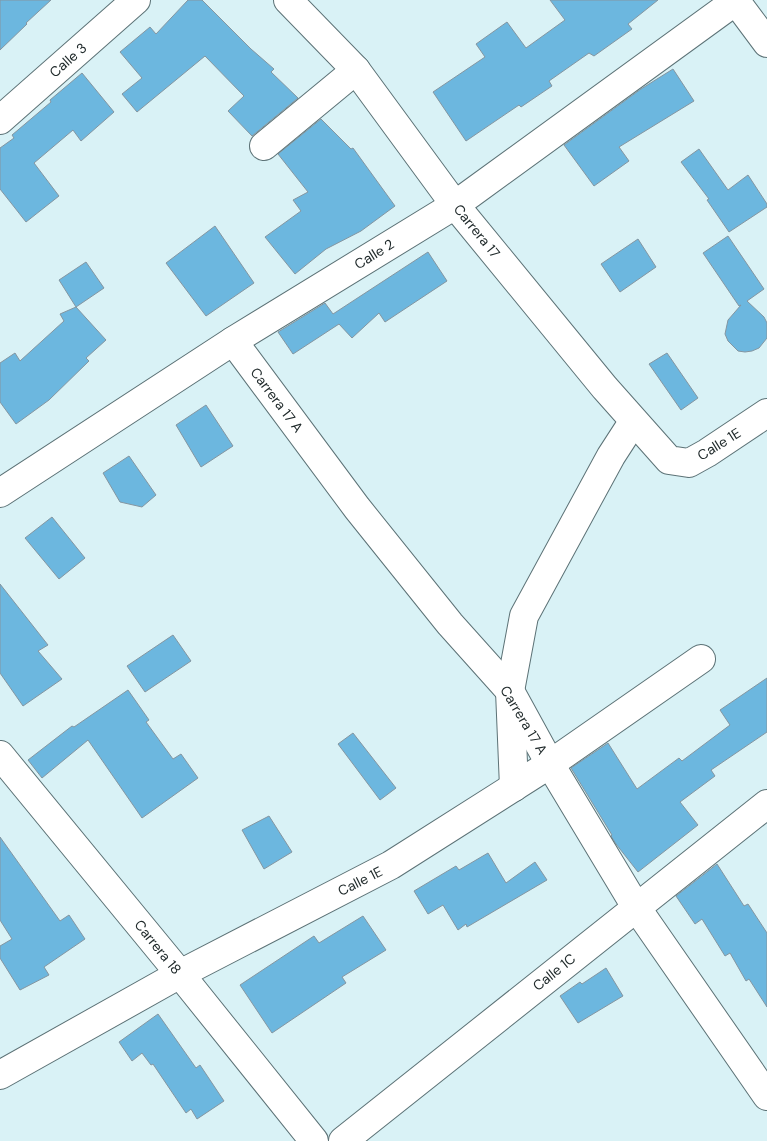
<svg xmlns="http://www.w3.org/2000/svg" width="767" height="1141" viewBox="0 0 767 1141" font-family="'DM Sans',sans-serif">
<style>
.building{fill:#6cb7df;stroke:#8496a1}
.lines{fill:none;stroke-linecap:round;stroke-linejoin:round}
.minor-casing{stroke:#5c7276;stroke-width:30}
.minor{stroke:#fff;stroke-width:28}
.labels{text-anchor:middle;stroke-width:4;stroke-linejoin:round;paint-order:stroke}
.street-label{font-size:14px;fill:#212b2c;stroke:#fff}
</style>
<rect width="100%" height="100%" fill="#d9f2f6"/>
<g class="building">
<path d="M0,0H51L26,23L27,24L0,50Z"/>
<path d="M188,0H202L251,49L274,69L271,72L298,98L252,136L228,111L244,96L205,56L137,112L122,94L142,78L120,52L150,27L156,34Z"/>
<path d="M550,0H658L628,24L632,29L594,56L589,53L549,81L552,86L521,107L519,105L466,141L433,92L485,57L476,44L507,22L526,48L565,20Z"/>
<path d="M673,69L694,101L619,147L629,161L594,186L564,145L641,89Z"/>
<path d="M82,73L114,112L81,141L73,130L34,163L59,196L26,222L0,189V148L14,138L12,135L51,102L50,100Z"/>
<path d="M321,119L351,149L353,148L395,206L361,231L326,249L295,274L265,237L301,211L293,200L308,192L278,154Z"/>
<path d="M699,149L728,190L748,175L767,204V207L729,232L707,200L709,199L681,162Z"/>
<path d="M215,226L254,283L206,316L166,263Z"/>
<path d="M728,236L764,289L747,301L764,317L767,323V338L759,348L752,351L745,352L738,351L728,341L725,334L728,320L741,305L739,306L703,253Z"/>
<path d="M638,239L656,267L620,292L601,264Z"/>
<path d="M428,252L447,281L385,322L379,313L352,338L339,324L293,354L278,332L325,303L333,314Z"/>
<path d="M86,262L104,288L76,307L59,280Z"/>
<path d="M76,307L106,340L86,358L89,361L49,400L16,424L0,402V363L15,353L20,361L64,321L60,314Z"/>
<path d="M667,353L698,398L681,410L649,364Z"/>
<path d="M206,405L233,446L201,467L176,425Z"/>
<path d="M129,456L156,495L142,507L120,502L103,473Z"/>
<path d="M52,517L85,558L59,579L25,538Z"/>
<path d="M0,584L48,645L38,651L62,679L23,706L0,673Z"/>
<path d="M173,635L191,661L145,692L127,666Z"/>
<path d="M767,678V732L711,770L715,776L680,802L698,825L638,872L616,844L611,836L612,835L571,768L608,743L637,789L679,758L682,761L730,725L720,710Z"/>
<path d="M128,690L149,720L146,722L173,759L181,754L198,778L142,818L88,740L42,778L28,760L72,726L74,727Z"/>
<path d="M353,733L396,788L380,800L338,744Z"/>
<path d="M269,816L292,852L264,869L242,830Z"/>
<path d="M0,837L60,921L69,915L85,939L44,967L49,975L20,990L0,958V946L12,939L0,920Z"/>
<path d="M488,853L506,883L535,862L547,880L467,927L466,924L458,930L443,905L428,914L414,891L456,866L459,870Z"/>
<path d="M717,864L744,906L748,904L767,933V1007L749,979L746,981L730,953L725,956L702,919L695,924L676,896Z"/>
<path d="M363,916L386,950L342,977L346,983L272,1033L240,985L314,936L319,943Z"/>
<path d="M606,968L623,996L578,1023L560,996L580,982L582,984Z"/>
<path d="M158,1014L196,1068L200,1065L224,1101L197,1119L191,1109L186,1113L153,1064L151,1065L142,1053L132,1061L119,1042Z"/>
</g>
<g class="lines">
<defs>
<g id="minor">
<path d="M288,0L356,70L455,205L605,388L669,460L689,463L707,453L767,413"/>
<path d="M735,0L767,43"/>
<path d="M0,120L136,0"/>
<path d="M264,146L356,70"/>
<path d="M233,341L357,508L450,624L510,691L550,764L636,907L767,1096"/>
<path d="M0,493L233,341L455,205L737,0"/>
<path d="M0,755L180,974L314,1141"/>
<path d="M514,787L510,691L524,616L611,456L633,422"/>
<path d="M0,1075L180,974L391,865L550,764L701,659"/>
<path d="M343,1141L767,804"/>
</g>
</defs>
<use href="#minor" class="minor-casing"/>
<use href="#minor" class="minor"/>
</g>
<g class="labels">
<g class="street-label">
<text transform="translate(68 60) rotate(-41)" y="5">Calle 3</text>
<text transform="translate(477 231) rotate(51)" y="5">Carrera 17</text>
<text transform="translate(374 254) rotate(-32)" y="5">Calle 2</text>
<text transform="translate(277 400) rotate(53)" y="5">Carrera 17 A</text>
<text transform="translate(719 444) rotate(-32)" y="5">Calle 1E</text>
<text transform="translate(524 720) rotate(59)" y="5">Carrera 17 A</text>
<text transform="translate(360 881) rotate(-27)" y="5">Calle 1E</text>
<text transform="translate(158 947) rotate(51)" y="5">Carrera 18</text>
<text transform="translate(554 972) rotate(-39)" y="5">Calle 1C</text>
</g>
</g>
</svg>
